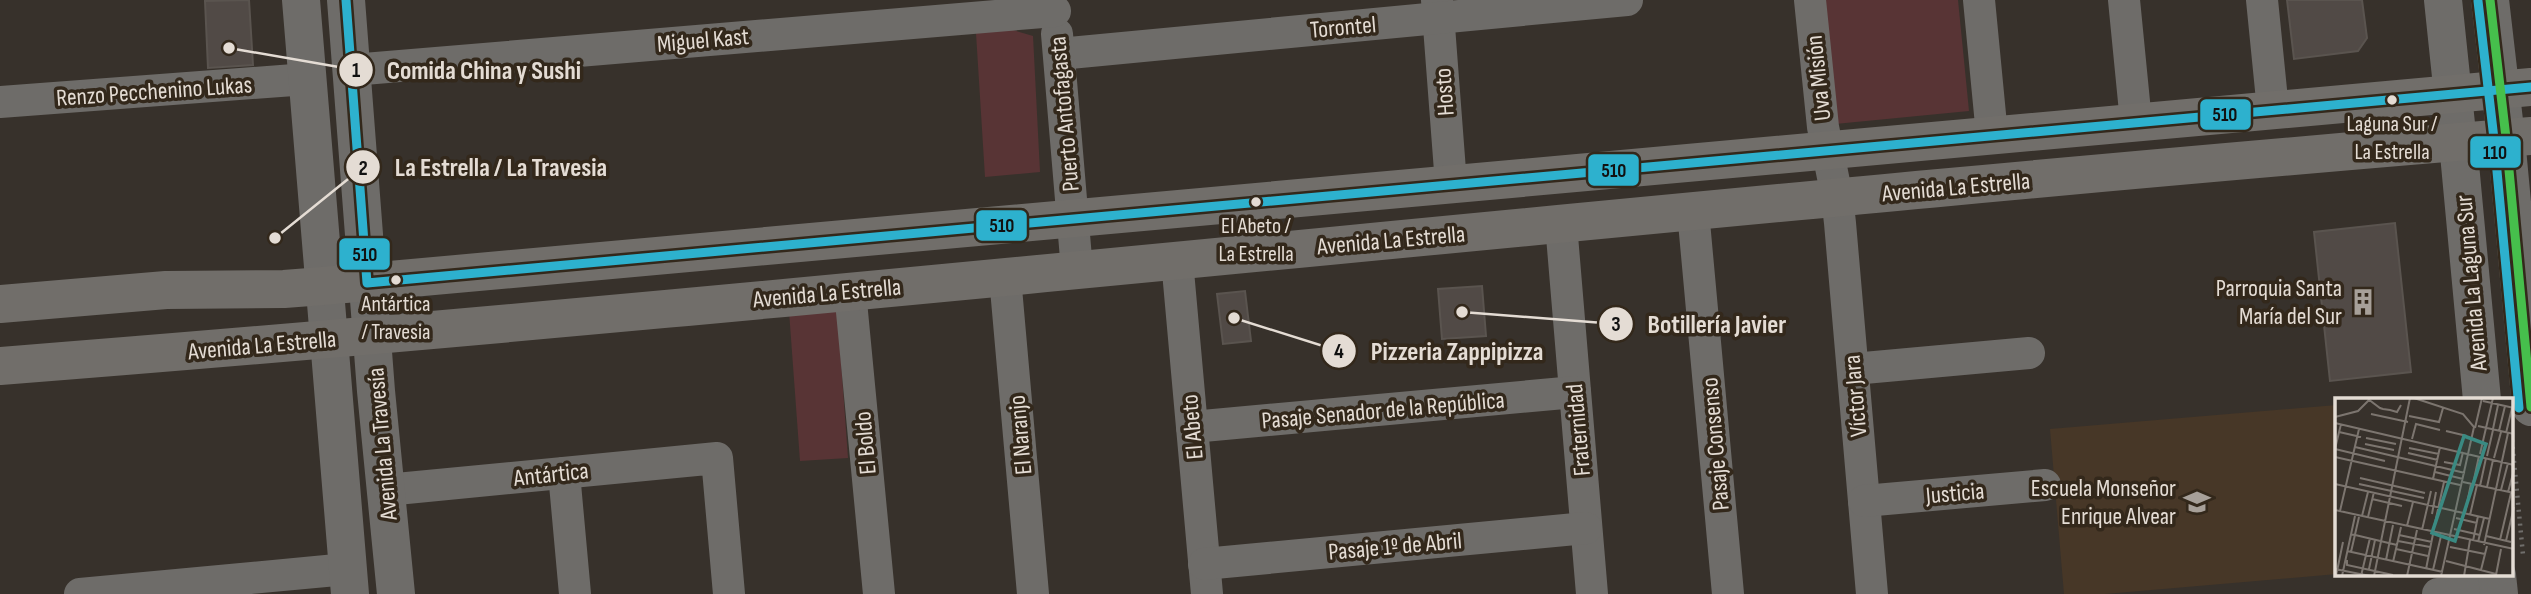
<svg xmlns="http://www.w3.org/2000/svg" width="2531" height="594" viewBox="0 0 2531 594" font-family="'Sofia Sans Condensed',sans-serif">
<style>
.built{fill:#473727}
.green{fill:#583435}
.building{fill:#514a46;stroke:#5a544f;stroke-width:2}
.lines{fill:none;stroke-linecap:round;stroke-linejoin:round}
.path{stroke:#706e6b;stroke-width:4.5;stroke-dasharray:2 5;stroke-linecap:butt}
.minor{stroke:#6e6c69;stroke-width:32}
.tertiary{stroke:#6e6c69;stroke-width:38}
.secondary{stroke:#716e6a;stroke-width:38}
.bus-1-casing{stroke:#33281b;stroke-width:14}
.bus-2-casing{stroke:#33281b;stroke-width:14}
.bus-3-casing{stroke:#33281b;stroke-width:14}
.bus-1{stroke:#2db1ce;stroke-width:9}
.bus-2{stroke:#46bf4c;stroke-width:9}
.bus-3{stroke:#2db1ce;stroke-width:9}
.bus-dot{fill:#e4dcd4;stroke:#33281b;stroke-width:2.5}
.labels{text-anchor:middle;stroke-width:7;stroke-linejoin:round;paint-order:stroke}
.bus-label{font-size:22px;fill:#e4dcd4;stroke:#33281b}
.street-label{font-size:24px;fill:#e4dcd4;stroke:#33281b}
.poi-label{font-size:24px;fill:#e4dcd4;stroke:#33281b;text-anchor:end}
.inset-road{fill:none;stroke:#7c756f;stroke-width:2}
.view{fill:#3a8a82;fill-opacity:0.15;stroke:#3a8a82;stroke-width:3.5}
.inset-edge{fill:none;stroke:#e4dcd4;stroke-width:3.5}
.leader{fill:none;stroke:#e4dcd4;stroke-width:2.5}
.callout-dot{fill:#e4dcd4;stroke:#33281b;stroke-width:2.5}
.mark-label{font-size:21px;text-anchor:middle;font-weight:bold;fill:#111}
.callout-label{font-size:26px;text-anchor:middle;font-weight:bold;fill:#e4dcd4;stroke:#33281b;stroke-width:7;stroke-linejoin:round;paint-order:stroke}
.line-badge{stroke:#33281b;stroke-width:2.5}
.pale-badge-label{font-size:19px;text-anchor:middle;font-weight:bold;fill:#111}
</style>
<rect width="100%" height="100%" fill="#37312b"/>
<path class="built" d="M2337,405V574L2105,594H2064L2050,429Z"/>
<g class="green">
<path d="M1824,0H1958L1969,111L1835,124Z"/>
<path d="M1013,30L1033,36L1040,172L985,177L976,33Z"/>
<path d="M837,307L848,458L800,461L789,311Z"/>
</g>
<g class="building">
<path d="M249,0L253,65L208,68L205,1Z"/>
<path d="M2287,0H2362L2367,38L2358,51L2294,59Z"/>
<path d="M2395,223L2411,372L2330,381L2314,232Z"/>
<path d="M1482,286L1486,336L1442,339L1438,289Z"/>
<path d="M1245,291L1251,341L1223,344L1217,294Z"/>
</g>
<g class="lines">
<path class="path" d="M2512,440L2523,555"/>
<g class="minor">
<path d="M1437,0L1451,184"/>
<path d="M1810,0L1823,127L1837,197L1840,223L1872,594"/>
<path d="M1979,0L1992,135"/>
<path d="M2124,0L2136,122"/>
<path d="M2262,0L2273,110"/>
<path d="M1057,34L1077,270"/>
<path d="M1059,54L1627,0"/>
<path d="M352,70L1055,11"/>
<path d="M0,102L307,79"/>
<path d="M1693,211L1728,594"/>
<path d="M1561,224L1592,594"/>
<path d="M1177,260L1207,594"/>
<path d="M1005,277L1033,594"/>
<path d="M850,291L879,594"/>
<path d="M1853,369L2029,353"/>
<path d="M1192,427L1575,392"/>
<path d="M564,473L575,594"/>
<path d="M386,490L717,458L729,594"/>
<path d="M1864,501L2045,485"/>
<path d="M1204,564L1586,528"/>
<path d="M80,594L347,569"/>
<path d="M2438,594L2499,589"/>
</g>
<g class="tertiary">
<path d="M301,0L350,594"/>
<path d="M346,0L376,391L396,594"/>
<path d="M2443,0L2458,143L2482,400"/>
<path d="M2490,0L2506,138L2531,407"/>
<path d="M2497,575L2499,594"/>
</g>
<g class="secondary">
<path d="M0,304L166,290L284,289L323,286L2531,87"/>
<path d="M0,366C845,300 1687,205 2531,136"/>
</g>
<defs>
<path id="bus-1" d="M346,0L367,283L2531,87"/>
<path id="bus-2" d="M2490,0L2506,138L2531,407"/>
<path id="bus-3" d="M2478,1L2494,139L2519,408"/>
</defs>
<use href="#bus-1" class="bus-1-casing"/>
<use href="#bus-2" class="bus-2-casing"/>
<use href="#bus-3" class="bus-3-casing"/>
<use href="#bus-1" class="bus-1"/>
<use href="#bus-2" class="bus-2"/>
<use href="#bus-3" class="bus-3"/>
</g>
<defs>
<symbol id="building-bare" viewBox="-9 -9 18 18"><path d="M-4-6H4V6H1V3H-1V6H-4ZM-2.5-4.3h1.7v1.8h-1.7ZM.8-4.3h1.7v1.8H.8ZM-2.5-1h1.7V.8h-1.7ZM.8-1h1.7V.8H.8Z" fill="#a7a099" stroke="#33281b" stroke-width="2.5" paint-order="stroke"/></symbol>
<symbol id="school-bare" viewBox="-9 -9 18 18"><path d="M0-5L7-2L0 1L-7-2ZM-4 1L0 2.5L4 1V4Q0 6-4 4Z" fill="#a7a099" stroke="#33281b" stroke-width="2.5" paint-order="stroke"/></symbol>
</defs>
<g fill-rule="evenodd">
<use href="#building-bare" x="2344" y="283" width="38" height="38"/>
<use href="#school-bare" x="2178" y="483" width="38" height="38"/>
</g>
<g class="bus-dot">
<circle cx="2392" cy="100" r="6"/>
<circle cx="1256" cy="202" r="6"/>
<circle cx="396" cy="280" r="6"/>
</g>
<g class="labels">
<g class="bus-label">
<text x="2392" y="131">Laguna Sur /<tspan x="2392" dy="28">La Estrella</tspan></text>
<text x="1256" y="233">El Abeto /<tspan x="1256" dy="28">La Estrella</tspan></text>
<text x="396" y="311">Antártica<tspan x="396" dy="28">/ Travesia</tspan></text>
</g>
<g class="street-label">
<text transform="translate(1343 27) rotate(-5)" y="8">Torontel</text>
<text transform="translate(703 40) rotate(-5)" y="8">Miguel Kast</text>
<text transform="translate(1818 78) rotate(-96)" y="8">Uva Misión</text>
<text transform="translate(154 91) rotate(-4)" y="8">Renzo Pecchenino Lukas</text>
<text transform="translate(1444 92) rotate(-94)" y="8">Hosto</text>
<text transform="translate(1064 114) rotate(-95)" y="8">Puerto Antofagasta</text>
<text transform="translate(1956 187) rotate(-5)" y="8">Avenida La Estrella</text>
<text transform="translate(1391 240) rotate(-5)" y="8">Avenida La Estrella</text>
<text transform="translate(2471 283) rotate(-95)" y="8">Avenida La Laguna Sur</text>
<text transform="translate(827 293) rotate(-5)" y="8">Avenida La Estrella</text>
<text transform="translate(262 345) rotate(-5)" y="8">Avenida La Estrella</text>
<text transform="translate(1855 396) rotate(-95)" y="8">Víctor Jara</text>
<text transform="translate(1383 410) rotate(-5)" y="8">Pasaje Senador de la República</text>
<text transform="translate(1192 427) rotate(-95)" y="8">El Abeto</text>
<text transform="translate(1578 430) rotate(-95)" y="8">Fraternidad</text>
<text transform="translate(1020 435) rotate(-95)" y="8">El Naranjo</text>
<text transform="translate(865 443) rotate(-95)" y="8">El Boldo</text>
<text transform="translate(382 444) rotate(-95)" y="8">Avenida La Travesía</text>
<text transform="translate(1715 444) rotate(-95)" y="8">Pasaje Consenso</text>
<text transform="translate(551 474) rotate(-6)" y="8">Antártica</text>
<text transform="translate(1955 493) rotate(-5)" y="8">Justicia</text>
<text transform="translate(1395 546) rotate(-5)" y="8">Pasaje 1º de Abril</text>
</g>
<g class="poi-label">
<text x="2342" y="296">Parroquia Santa<tspan x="2342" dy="28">María del Sur</tspan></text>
<text x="2176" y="496">Escuela Monseñor<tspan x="2176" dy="28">Enrique Alvear</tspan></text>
</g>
</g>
<g transform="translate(2335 398)">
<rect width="178" height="178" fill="#37312b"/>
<path class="inset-road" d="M79,0L128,16L139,29L106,178M33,1L45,10L48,11L55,12L62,14L66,7L62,14M148,3L179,10M36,16L73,24M74,18L104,24L108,10M0,19L23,13L35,1M0,25L179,67M143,28L179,36M140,30L147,0M151,30L158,0M158,31L163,7M111,33L132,38M164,33L170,8M4,34L26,39M171,35L177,10M31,40L61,46M77,41L81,26L105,32M30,46L59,52M20,49L130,75M74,50L104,56M0,51L50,63M0,51L6,26M73,55L103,62M145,56L151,30M152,58L158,32M0,59L125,87M159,60L166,34M109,64L125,67L128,54M100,74L128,81M25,80L90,95M98,81L105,49M128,84L179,95M0,86L155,121M24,86L89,100M138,86L144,58M145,88L151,60M152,89L158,62M166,92L173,65M173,94L179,72M37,101L67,108M0,112L179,151M5,113L24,31M130,115L136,86M97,116L101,94M135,117L142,87M27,118L33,94M33,119L39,94M121,120L142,125M72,128L78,104M119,131L145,137M87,132L96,93M98,134L109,84M16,136L62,147M64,137L97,144M151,138L176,144M165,142L176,95M63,143L95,149M138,143L143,118M171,143L179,109M143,144L149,120M149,147L173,35M115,149L150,156M61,151L93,158M12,153L108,174M16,154L24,119M12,162V167L58,177M51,162L58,127M111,163L161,176M58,164L66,129M0,171L35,178M34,171L40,142M91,171L98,136M98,172L106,138M146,172L152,148M161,177L166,151M1,178L8,144M7,178L20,118M26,178L35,140M39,178L75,0M72,178L82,132M129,178L135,142"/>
<path class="view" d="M129,38L151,46L120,143L97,135Z"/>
<rect width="178" height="178" class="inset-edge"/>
</g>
<path class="leader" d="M229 48L356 70M275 238L363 167M1462 312L1616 324M1234 318L1339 351"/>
<g class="callout-dot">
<circle cx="229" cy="48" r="7"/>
<circle cx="275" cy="238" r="7"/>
<circle cx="1462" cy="312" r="7"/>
<circle cx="1234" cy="318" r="7"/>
<circle cx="356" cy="70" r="18"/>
<circle cx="363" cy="167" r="18"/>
<circle cx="1616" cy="324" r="18"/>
<circle cx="1339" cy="351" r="18"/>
</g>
<g class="mark-label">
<text x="356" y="77">1</text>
<text x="363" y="175">2</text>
<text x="1616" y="331">3</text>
<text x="1339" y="358">4</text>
</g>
<g class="callout-label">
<text x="484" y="79">Comida China y Sushi</text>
<text x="501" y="176">La Estrella / La Travesia</text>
<text x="1717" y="333">Botillería Javier</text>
<text x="1457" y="360">Pizzeria Zappipizza</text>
</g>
<g class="line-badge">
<rect x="2199" y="98" width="53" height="33" rx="7" fill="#2db1ce"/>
<rect x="2469" y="135" width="53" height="34" rx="7" fill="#2db1ce"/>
<rect x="1587" y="153" width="53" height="34" rx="7" fill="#2db1ce"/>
<rect x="975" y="209" width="53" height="33" rx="7" fill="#2db1ce"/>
<rect x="338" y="237" width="53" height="34" rx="7" fill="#2db1ce"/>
</g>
<g class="pale-badge-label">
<text x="2225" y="121">510</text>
<text x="2495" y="159">110</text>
<text x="1614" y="177">510</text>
<text x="1002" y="232">510</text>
<text x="365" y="261">510</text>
</g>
</svg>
